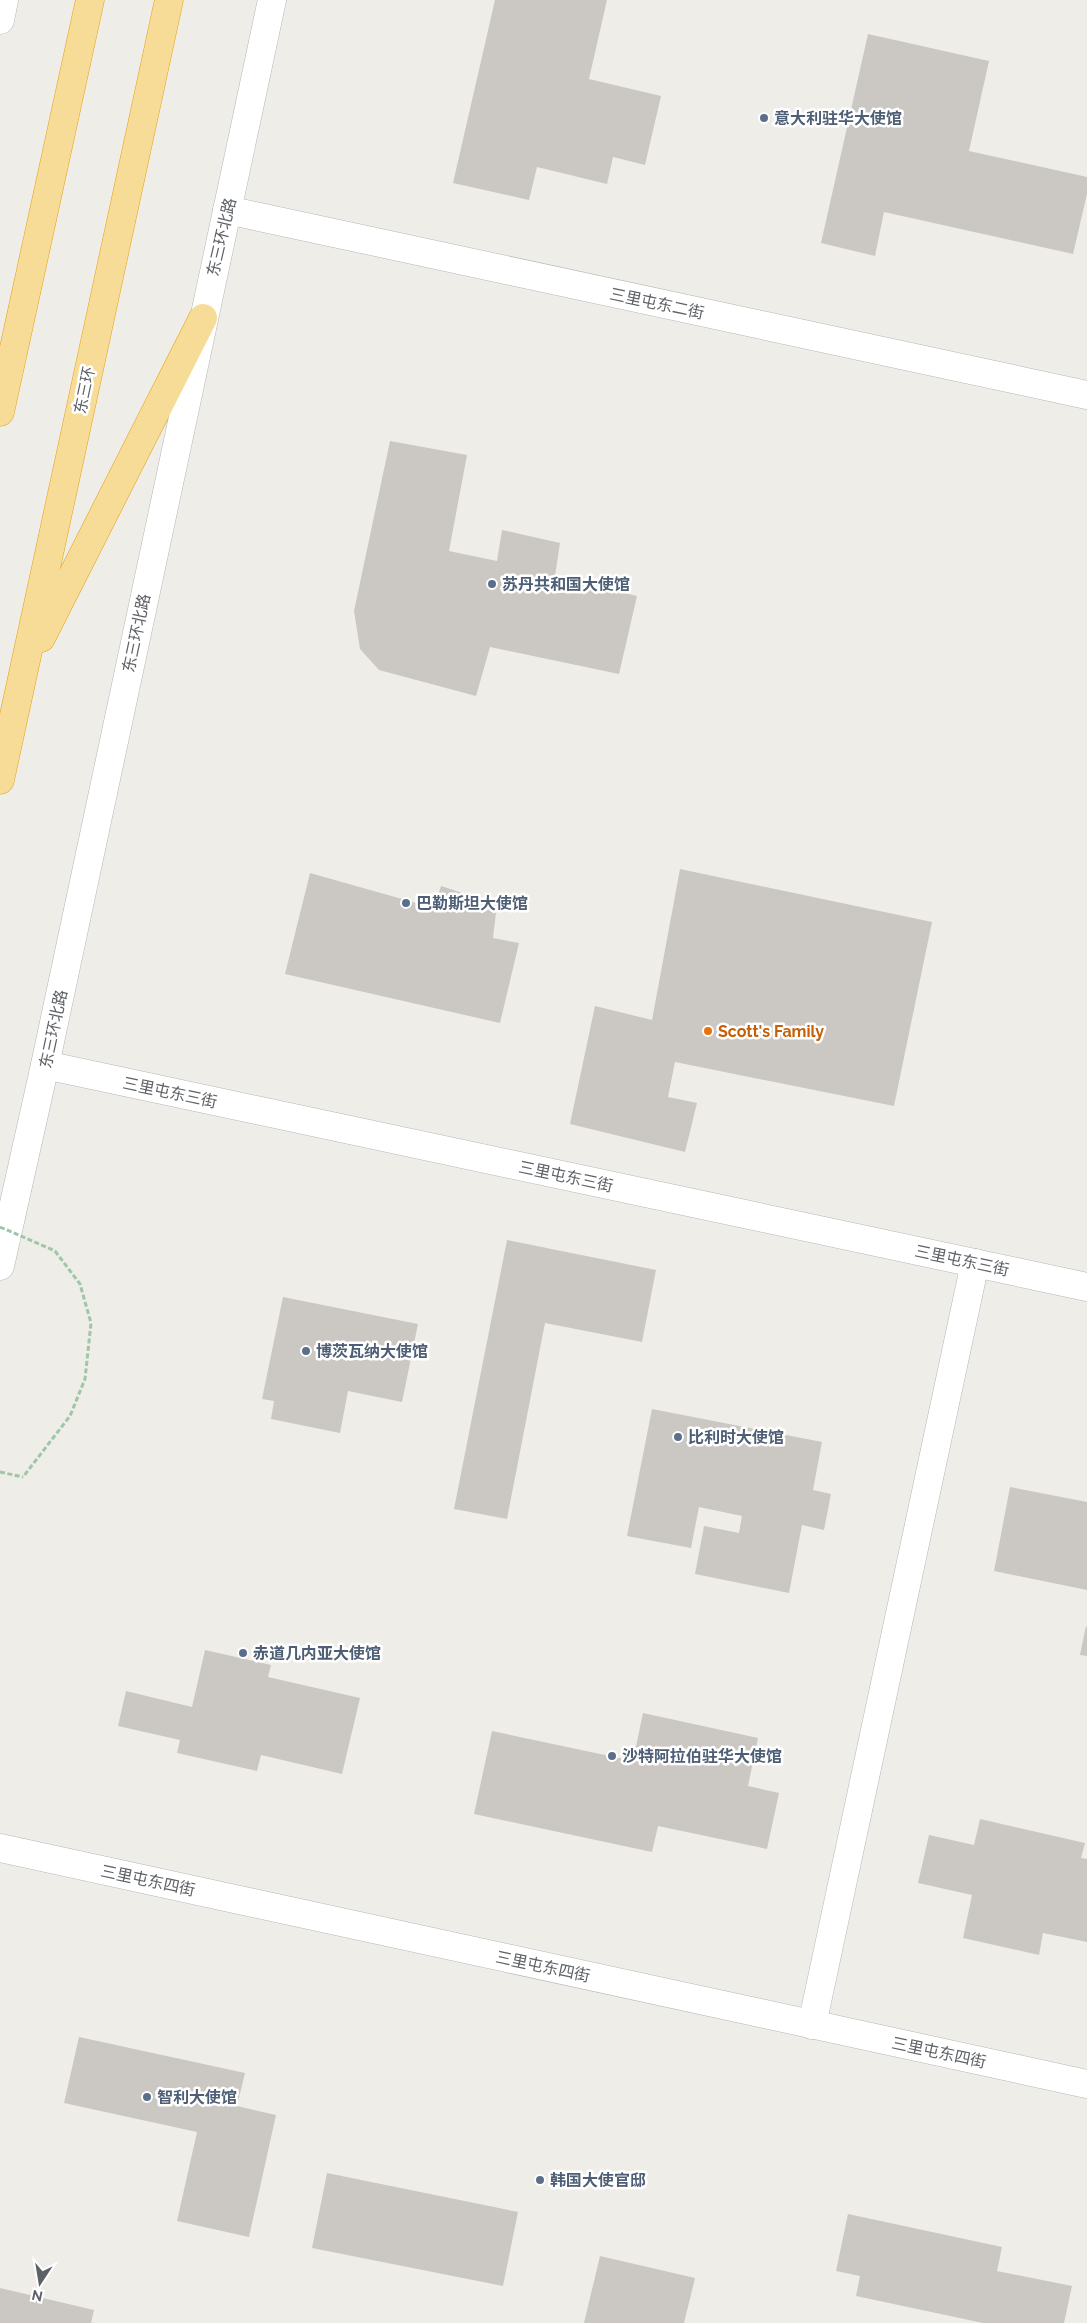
<svg xmlns="http://www.w3.org/2000/svg" width="1087" height="2323" viewBox="0 0 1087 2323" font-family="Raleway,'Noto Sans SC',sans-serif">
<style>
.building{fill:#cbc8c4}
.lines{fill:none;stroke-linecap:round;stroke-linejoin:round}
.minor-casing{stroke:#b4b7ba;stroke-width:29}
.highway-casing{stroke:#e89f0f;stroke-width:29}
.path{stroke:#9ec6a9;stroke-width:3;stroke-dasharray:5 2.5;stroke-linecap:butt}
.minor{stroke:#fff;stroke-width:28}
.highway{stroke:#f7dc97;stroke-width:28}
.path-bridge{stroke:#9ec6a9;stroke-width:3;stroke-dasharray:5 2.5;stroke-linecap:butt}
.service-dot{fill:#5c6f8a;stroke:#fff;stroke-width:2}
.food-dot{fill:#e8710a;stroke:#fff;stroke-width:2}
.labels{text-anchor:middle;stroke-width:5;stroke-linejoin:round;paint-order:stroke}
.service-label{font-size:16px;font-weight:bold;fill:#4e5e75;stroke:#fff;text-anchor:start}
.street-label{font-size:16px;fill:#5e6266;stroke:#fff}
.food-label{font-size:16px;font-weight:bold;fill:#c56008;stroke:#fff;text-anchor:start}
</style>
<rect width="100%" height="100%" fill="#efede7"/>
<g class="building">
<path d="M495,0H607L589,79L661,96L645,165L613,157L607,184L537,167L529,200L453,183Z"/>
<path d="M868,34L989,61L969,151L1087,177V194L1073,254L884,212L875,256L821,243Z"/>
<path d="M390,441L467,455L449,551L497,561L502,530L560,543L555,576L637,596L619,674L490,647L476,696L379,670L360,649L354,611Z"/>
<path d="M680,869L932,922L894,1106L675,1062L668,1097L697,1103L685,1152L570,1124L595,1006L652,1020Z"/>
<path d="M310,873L434,908L441,886L497,904L493,938L519,943L500,1023L285,974Z"/>
<path d="M507,1240L656,1270L642,1342L545,1323L507,1519L454,1509Z"/>
<path d="M283,1297L418,1324L402,1402L348,1391L340,1433L271,1419L274,1401L262,1399Z"/>
<path d="M652,1409L822,1442L813,1490L831,1494L824,1530L802,1525L789,1593L695,1574L704,1526L739,1533L742,1516L699,1507L691,1548L627,1536Z"/>
<path d="M1010,1487L1087,1502V1590L994,1571Z"/>
<path d="M1086,1626L1087,1627V1656L1080,1655Z"/>
<path d="M205,1650L271,1665L268,1677L360,1698L342,1774L261,1755L257,1771L177,1753L180,1740L118,1726L126,1691L192,1707Z"/>
<path d="M643,1713L758,1738L748,1786L779,1793L767,1849L658,1826L652,1852L474,1814L492,1731L633,1761Z"/>
<path d="M980,1819L1085,1843L1081,1858L1087,1859V1942L1043,1933L1039,1955L963,1938L972,1895L918,1883L929,1835L974,1845Z"/>
<path d="M79,2037L245,2073L237,2106L276,2115L249,2237L177,2221L197,2132L64,2103Z"/>
<path d="M327,2173L518,2212L503,2286L312,2248Z"/>
<path d="M848,2214L1002,2247L997,2271L1072,2286L1064,2323H983L856,2296L860,2276L836,2271Z"/>
<path d="M600,2256L695,2278L684,2323H584Z"/>
<path d="M0,2288L94,2310L91,2323H0Z"/>
</g>
<g class="lines">
<defs>
<g id="minor">
<path d="M0,20L4,0"/>
<path d="M227,210L1087,395"/>
<path d="M45,1065L1087,1287"/>
<path d="M0,1266L45,1065L272,0"/>
<path d="M0,1848L1087,2084"/>
<path d="M812,2025L975,1263"/>
</g>
<g id="highway">
<path d="M0,412L90,0"/>
<path d="M41,638L203,318"/>
<path d="M0,780L169,0"/>
</g>
</defs>
<use href="#minor" class="minor-casing"/>
<use href="#highway" class="highway-casing"/>
<path class="path" d="M0,1472L23,1477"/>
<use href="#minor" class="minor"/>
<use href="#highway" class="highway"/>
<path class="path-bridge" d="M0,1227L55,1251L80,1284L91,1323L85,1379L70,1416L23,1477"/>
</g>
<g class="service-dot">
<circle cx="764" cy="118" r="5"/>
<circle cx="492" cy="584" r="5"/>
<circle cx="406" cy="903" r="5"/>
<circle cx="306" cy="1351" r="5"/>
<circle cx="678" cy="1437" r="5"/>
<circle cx="243" cy="1653" r="5"/>
<circle cx="612" cy="1756" r="5"/>
<circle cx="147" cy="2097" r="5"/>
<circle cx="540" cy="2180" r="5"/>
</g>
<circle class="food-dot" cx="708" cy="1031" r="5"/>
<g class="labels">
<g class="service-label">
<text x="774" y="124">意大利驻华大使馆</text>
<text x="502" y="590">苏丹共和国大使馆</text>
<text x="416" y="909">巴勒斯坦大使馆</text>
<text x="316" y="1357">博茨瓦纳大使馆</text>
<text x="688" y="1443">比利时大使馆</text>
<text x="253" y="1659">赤道几内亚大使馆</text>
<text x="622" y="1762">沙特阿拉伯驻华大使馆</text>
<text x="157" y="2103">智利大使馆</text>
<text x="550" y="2186">韩国大使官邸</text>
</g>
<g class="street-label">
<text transform="translate(221 237) rotate(-77)" y="6">东三环北路</text>
<text transform="translate(657 303) rotate(12)" y="6">三里屯东二街</text>
<text transform="translate(84 390) rotate(-78)" y="6">东三环</text>
<text transform="translate(136 633) rotate(-78)" y="6">东三环北路</text>
<text transform="translate(53 1029) rotate(-78)" y="6">东三环北路</text>
<text transform="translate(170 1092) rotate(12)" y="6">三里屯东三街</text>
<text transform="translate(566 1176) rotate(12)" y="6">三里屯东三街</text>
<text transform="translate(962 1260) rotate(12)" y="6">三里屯东三街</text>
<text transform="translate(148 1880) rotate(12)" y="6">三里屯东四街</text>
<text transform="translate(543 1966) rotate(12)" y="6">三里屯东四街</text>
<text transform="translate(939 2052) rotate(12)" y="6">三里屯东四街</text>
</g>
<g class="food-label">
<text x="718" y="1037">Scott's Family</text>
</g>
</g>
<g transform="translate(40 2283) rotate(192)" stroke="#ffffff" stroke-width="4" paint-order="stroke">
<path d="M0-4L9 19L0 12L-9 19Z" fill="#5e6266"/>
<text y="-8" font-size="14" font-weight="bold" text-anchor="middle" fill="#5e6266">N</text>
</g>
</svg>
